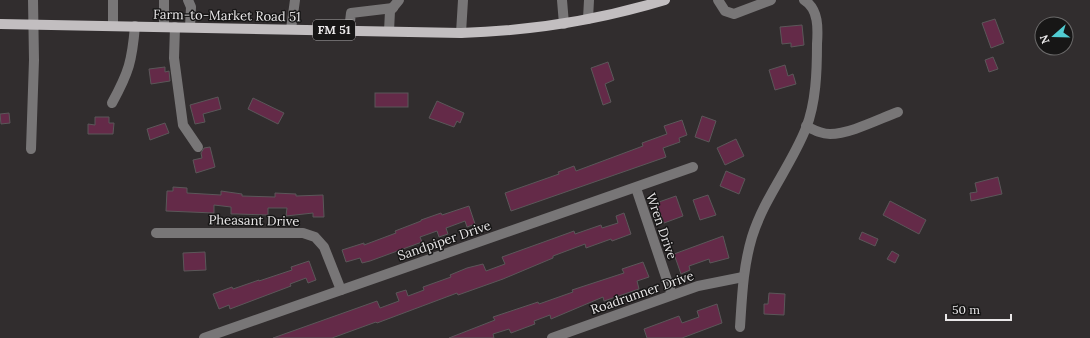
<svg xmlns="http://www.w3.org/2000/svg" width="1090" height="338" viewBox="0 0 1090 338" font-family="Lora,serif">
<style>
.building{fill:#642a48;stroke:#5b5759}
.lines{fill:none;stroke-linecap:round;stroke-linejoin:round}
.minor{stroke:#787677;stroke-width:10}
.major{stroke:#c2bec0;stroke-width:10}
.labels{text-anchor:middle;stroke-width:3;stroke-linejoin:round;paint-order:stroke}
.shield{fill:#171616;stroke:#aaa8a9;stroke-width:1}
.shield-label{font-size:12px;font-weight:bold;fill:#e9e7e8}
.street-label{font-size:13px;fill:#e9e7e8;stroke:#171616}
</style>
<rect width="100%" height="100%" fill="#312d2e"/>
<g class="building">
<path d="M995,19L1004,43L991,48L982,23Z"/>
<path d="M802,25L804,45L791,47V43L782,44L780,27Z"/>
<path d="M993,57L998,69L989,72L985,60Z"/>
<path d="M608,62L614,80L605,84L611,102L603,105L591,68Z"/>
<path d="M785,65L788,76L793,74L796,84L775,90L769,70Z"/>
<path d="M165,67V72L169,71L170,81L151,84L149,69Z"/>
<rect x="375" y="93" width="33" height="14"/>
<path d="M218,97L221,109L203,114L205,122L195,124L190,105Z"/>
<path d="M253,98L284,113L278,124L248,109Z"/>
<path d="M437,101L464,113L460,123L457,121L454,127L429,118Z"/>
<path d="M9,113L10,123L1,124L0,114Z"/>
<path d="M702,116L716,121L709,142L695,137Z"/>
<path d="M95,117H109V123H114L113,134H88V124L95,125Z"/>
<path d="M682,120L687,135L679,138L680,142L663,148L666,157L511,211L505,193L559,174L558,172L574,166L576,171L643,146L642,143L667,134L664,126Z"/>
<path d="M165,123L169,133L150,140L147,129Z"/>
<path d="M736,139L744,156L725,165L717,148Z"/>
<path d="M210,147L215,167L196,173L193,160L202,158L201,153L204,148Z"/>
<path d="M726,171L745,179L739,194L720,186Z"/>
<path d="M998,177L1002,194L971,201L970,193L977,192L975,183Z"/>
<path d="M173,187L187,188V193L221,195V191L242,194V196L275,197V193L296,194V196L323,195L324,217H313V213L286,216L287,208H268V215L237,214H231V207L214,205V213L166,211L167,191H173Z"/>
<path d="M708,195L716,215L700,220L693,200Z"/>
<path d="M676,196L683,216L664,223L656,203Z"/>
<path d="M890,201L926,220L919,234L883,215Z"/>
<path d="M469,206L475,224L467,227L465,221L446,228L448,234L439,237L437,231L420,237L422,242L370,261L362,263L360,258L346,262L342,250L364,243V245L396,233L395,231L421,221V220L441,213L442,215Z"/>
<path d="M624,213L631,234L612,241L611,239L586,248L585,244L553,256V258L503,279L458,295L457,293L377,323L376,322L332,338H273L377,301L380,308L399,301L396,293L406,290L408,296L424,290L423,287L451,277L450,275L467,268L483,264L486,271L505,264L502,257L552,239L574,231L575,234L601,225L602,228L618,223L616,216Z"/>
<path d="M862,232L878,239L875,246L859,239Z"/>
<path d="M723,236L729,258L710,263L709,259L689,266L690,270L681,274L674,254Z"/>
<path d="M892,251L899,255L895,263L887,259Z"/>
<path d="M205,252L206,270L184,271L183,253Z"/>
<path d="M309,261L316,280L308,283L306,278L290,284L291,286L230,309L229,305L219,309L213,294L232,287L233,289L259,280V281L292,270L291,267Z"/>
<path d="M643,262L649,277L637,281L639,289L604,301L603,297L551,319L550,315L534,321L535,324L511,333L509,329L493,334L494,338H449L495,320L493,317L538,302L539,304L573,292L572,290L624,273L622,269Z"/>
<path d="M769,293L785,294L784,315L764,314V304H768Z"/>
<path d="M717,304L722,323L682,338H647L644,329L679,316L682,323L699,317L697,311Z"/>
</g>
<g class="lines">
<g class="minor">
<path d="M113,0V26"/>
<path d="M164,0V27"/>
<path d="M188,0L191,7L190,27"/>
<path d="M562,0L564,24"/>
<path d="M718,0L725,11L734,14L771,0"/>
<path d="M588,19L589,0"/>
<path d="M175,27L174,58L183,125L198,147"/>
<path d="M291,29L295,0"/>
<path d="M349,30L351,13L393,8"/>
<path d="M389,31L390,11L399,0"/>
<path d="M461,33L463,0"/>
<path d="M112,103C129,72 132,61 135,26"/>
<path d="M806,126C814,130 821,134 830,134C850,134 879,119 898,112"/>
<path d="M31,149L34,60L33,0"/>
<path d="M636,188L672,295"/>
<path d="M156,233H303L315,237L324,247L341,290"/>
<path d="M740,327C742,297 743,267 752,237C764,198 791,166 806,128C816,103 817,71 817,44C818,29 819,9 804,0"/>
<path d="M204,338L693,167"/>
<path d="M552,338L698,286L743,277"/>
</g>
<path class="major" d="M0,24L461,33C530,31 599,20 665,0"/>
</g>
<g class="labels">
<rect class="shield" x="313" y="20" width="42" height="20" rx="3"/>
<g class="shield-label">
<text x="334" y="34">FM 51</text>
</g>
<g class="street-label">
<text transform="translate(227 15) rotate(1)" y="5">Farm-to-Market Road 51</text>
<text transform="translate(254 220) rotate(1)" y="5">Pheasant Drive</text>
<text transform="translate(662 226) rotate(71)" y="5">Wren Drive</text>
<text transform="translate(444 240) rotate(-19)" y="5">Sandpiper Drive</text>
<text transform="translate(642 292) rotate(-19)" y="5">Roadrunner Drive</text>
</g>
</g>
<g transform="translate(1054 36) rotate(250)"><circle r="19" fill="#171616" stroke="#6b6a6a"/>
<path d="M0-3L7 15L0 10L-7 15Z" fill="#51ccd2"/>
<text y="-6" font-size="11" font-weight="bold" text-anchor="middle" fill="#e9e7e8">N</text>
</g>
<path d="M946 314v6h65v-6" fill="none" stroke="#e9e7e8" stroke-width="2"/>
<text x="952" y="314" font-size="12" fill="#e9e7e8" stroke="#171616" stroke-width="3" paint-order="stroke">50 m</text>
</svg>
